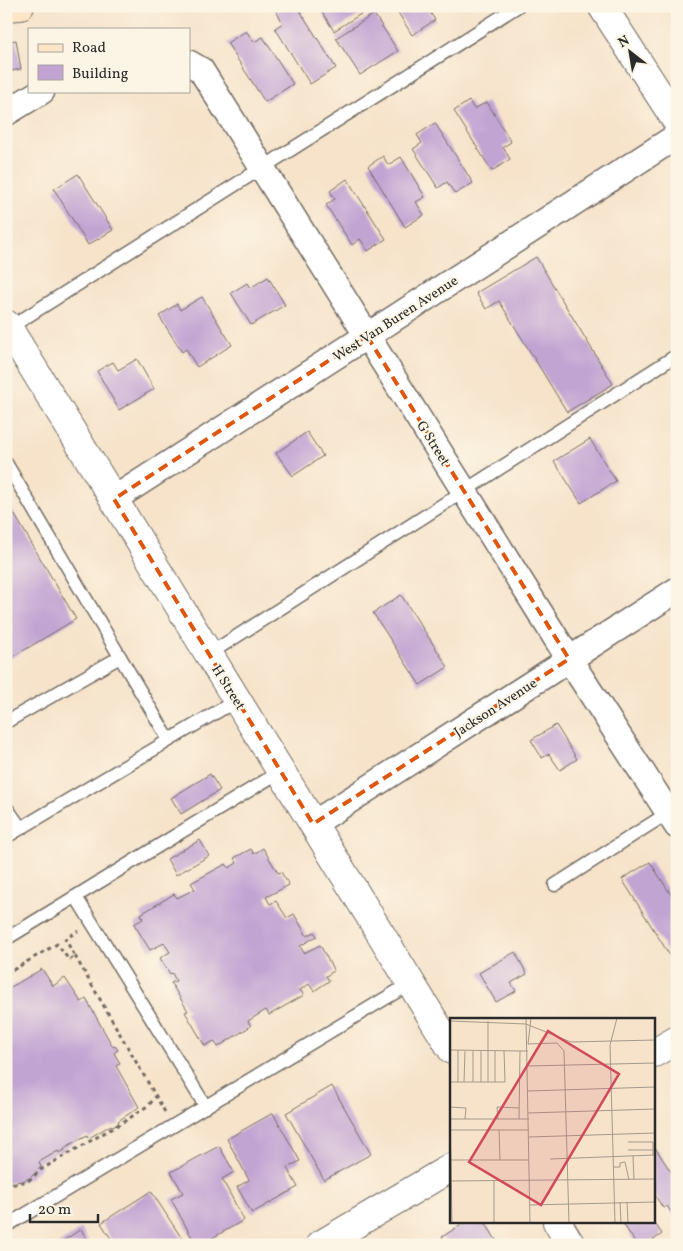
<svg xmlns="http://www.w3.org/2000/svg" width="683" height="1251" viewBox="0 0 683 1251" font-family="Vollkorn,serif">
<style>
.building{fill:#c2a4d3}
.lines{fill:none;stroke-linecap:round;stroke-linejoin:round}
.service-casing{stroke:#726b63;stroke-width:15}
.minor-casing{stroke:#726b63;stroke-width:28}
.tertiary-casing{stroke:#726b63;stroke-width:30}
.secondary-casing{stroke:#726b63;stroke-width:30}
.path{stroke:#726b63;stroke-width:3;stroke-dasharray:4 4;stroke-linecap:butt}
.service{stroke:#fff;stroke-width:12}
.minor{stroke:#fff;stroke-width:25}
.tertiary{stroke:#fff;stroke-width:28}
.secondary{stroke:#fee5c5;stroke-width:28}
.marked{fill:none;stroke:#df570e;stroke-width:4;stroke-dasharray:10 6;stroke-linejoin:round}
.labels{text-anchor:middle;stroke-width:4;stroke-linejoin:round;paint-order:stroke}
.street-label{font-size:14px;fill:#2b2b2b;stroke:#fcf5e5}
.inset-road{fill:none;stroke:#a5998a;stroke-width:1}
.view{fill:#d1495b;fill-opacity:0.15;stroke:#d1495b;stroke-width:2.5}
.inset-edge{fill:none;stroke:#2b2b2b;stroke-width:2.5}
</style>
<rect width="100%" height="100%" fill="#fcf5e5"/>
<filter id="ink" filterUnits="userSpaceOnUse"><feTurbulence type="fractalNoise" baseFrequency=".02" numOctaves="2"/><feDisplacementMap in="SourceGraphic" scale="10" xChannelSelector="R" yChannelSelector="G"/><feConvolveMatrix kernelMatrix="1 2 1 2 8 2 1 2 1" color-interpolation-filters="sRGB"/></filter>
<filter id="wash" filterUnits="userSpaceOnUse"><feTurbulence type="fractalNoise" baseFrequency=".0096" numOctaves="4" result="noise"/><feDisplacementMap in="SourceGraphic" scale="20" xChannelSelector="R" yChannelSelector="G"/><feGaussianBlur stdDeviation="1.12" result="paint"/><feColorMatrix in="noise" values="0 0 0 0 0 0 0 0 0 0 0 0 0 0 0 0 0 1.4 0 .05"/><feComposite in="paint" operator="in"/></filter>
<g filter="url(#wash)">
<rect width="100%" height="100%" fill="#f6e3ca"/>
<g id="blocks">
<g class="building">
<path d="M284,6H297L336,68L310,84L275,28L283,23L276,11Z"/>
<path d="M318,6H361L364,12L334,31Z"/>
<path d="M394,6H426L435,20L412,35Z"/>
<path d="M374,14L398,51L360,75L336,38Z"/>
<path d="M246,31L254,42L263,37L293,84L265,102L227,43Z"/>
<path d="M16,40L21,69L6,72V42Z"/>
<path d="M469,101L474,109L487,102L511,142L503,147L510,159L492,171L454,111Z"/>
<path d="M435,123L473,183L455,194L447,182L438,188L413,149L422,143L417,135Z"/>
<path d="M383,156L388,165L401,157L425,197L416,202L424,215L405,227L368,166Z"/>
<path d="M78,174L113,230L88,245L54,189Z"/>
<path d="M347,179L386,239L368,251L360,239L352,245L326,205L335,199L330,191Z"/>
<path d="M536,257L613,384L567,412L499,301L486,309L476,293Z"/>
<path d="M268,277L285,305L251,325L231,293L247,283L250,288Z"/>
<path d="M202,297L232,345L197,367L186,349L182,352L159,316L177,304L180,310Z"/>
<path d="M137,359L154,389L119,410L97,371L113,362L118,370Z"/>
<path d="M307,432L323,456L293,476L276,453Z"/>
<path d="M590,439L616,481L581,503L554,461Z"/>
<path d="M6,500L76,619L6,661Z"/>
<path d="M401,595L448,667L420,685L373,613Z"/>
<path d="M556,725L577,759L560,770L549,754L542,758L531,740Z"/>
<path d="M210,774L220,790L181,814L171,798Z"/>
<path d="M200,840L209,856L176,875L167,859Z"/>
<path d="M263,848L278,873L281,872L289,885L266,897L270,904L276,901L287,918L294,914L307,936L314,932L317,936L300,946L304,953L320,945L334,971L326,976L329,981L314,991L309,984L300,990L304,995L269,1015L266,1010L248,1021L251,1026L218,1047L214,1041L205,1046L185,1012L188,1011L171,983L176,981L172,973L170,974L160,958L170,952L164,943L150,950L134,924L143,919L141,914L174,894L177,898L195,889L191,883L226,864L229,868L237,863L234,858L251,849L254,854Z"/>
<path d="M650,862L677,904V967L622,879Z"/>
<path d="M515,952L527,974L511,983L516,991L496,1002L479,973Z"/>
<path d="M42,969L53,986L65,978L81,1002L86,999L113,1047L115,1046L118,1050L114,1053L120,1063L116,1066L139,1107L118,1121L119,1124L112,1127L111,1125L89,1138L87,1135L64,1148L65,1150L59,1153L58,1151L39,1162L41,1167L30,1178L23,1181L6,1183V990Z"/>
<path d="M332,1086L371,1154L324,1180L286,1113Z"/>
<path d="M273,1113L300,1161L287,1168L298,1187L252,1213L237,1187L249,1180L227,1139Z"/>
<path d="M219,1146L234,1172L222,1179L244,1220L200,1245H196L171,1199L183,1193L171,1172Z"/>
<path d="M654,1146L677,1181V1221L667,1206L663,1208L654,1194Z"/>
<path d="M151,1191L186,1245H115L101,1223Z"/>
<path d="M465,1222H485L499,1245H447L442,1237Z"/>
<path d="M622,1222H654L662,1234L646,1245H637Z"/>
<path d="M81,1229L90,1245H57Z"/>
</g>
</g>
</g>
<g filter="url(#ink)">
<use href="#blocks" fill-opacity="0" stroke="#726b63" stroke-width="1"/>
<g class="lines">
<defs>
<g id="service">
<path d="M9,328L518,6"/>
<path d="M6,463L169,740"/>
<path d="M209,654L677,355"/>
<path d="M6,722L120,657"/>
<path d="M6,807L21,828"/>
<path d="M6,837L237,700"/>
<path d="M555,885L671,811"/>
<path d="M76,897L206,1107"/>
<path d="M6,939L281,771"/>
<path d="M6,1226L411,983"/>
</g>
<g id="minor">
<path d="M189,63L201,70L569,659L677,826"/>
<path d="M6,113L42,91"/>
<path d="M114,499L677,136"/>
<path d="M313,824L677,590"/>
</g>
<g id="tertiary">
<path d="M602,6L677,122"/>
<path d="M6,324L452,1050"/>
<path d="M654,1053L677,1040"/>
<path d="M557,1222L571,1245"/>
<path d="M320,1245L452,1167"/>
</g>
<path id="secondary" d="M6,7L20,6"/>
</defs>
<use href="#service" class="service-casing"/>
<use href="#minor" class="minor-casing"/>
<use href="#tertiary" class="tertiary-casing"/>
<use href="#secondary" class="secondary-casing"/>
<g class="path">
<path d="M75,956L165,1112"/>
<path d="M6,974L57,944L69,960L75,956L65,939L78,931"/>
<path d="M6,1189L14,1184L28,1181L42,1169L128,1119L149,1105L156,1096"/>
</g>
<use href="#service" class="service"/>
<use href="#minor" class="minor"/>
<use href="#tertiary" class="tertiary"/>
<use href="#secondary" class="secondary"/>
</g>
</g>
<path class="marked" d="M367,336L569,659L313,824L114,499Z"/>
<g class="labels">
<g class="street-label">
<text transform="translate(395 318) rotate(-33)" y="5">West Van Buren Avenue</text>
<text transform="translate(434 443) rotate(58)" y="5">G Street</text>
<text transform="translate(229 687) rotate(58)" y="5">H Street</text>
<text transform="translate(495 707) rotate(-33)" y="5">Jackson Avenue</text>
</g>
</g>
<g transform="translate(450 1018)">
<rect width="205" height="205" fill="#f6e3ca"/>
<path class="inset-road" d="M74,0H100M76,0L80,205M0,3L76,6L121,24L205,22M78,26L107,25L114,33L119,205M78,26L81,0M0,32L70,33M45,33V64M78,48L205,45M0,64H38V3M8,64V32M14,64L15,33M23,64V33M31,64V33M38,64H55L54,33M78,73L205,69M0,89L16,90L15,101M78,95L205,91M0,101H79M48,101L47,89L69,90M69,101L70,33H78M49,112L50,142M79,112H0L1,142H79M79,119L205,115M178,124H203V137M178,132H203M183,138L184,162M100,141L205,137M1,142L2,205M163,149H170V145L175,144L179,162M0,163L205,161M44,163V205M170,184L171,205M177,184L178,205M79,187L205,184M165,205L160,27L167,0"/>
<path class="view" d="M98,13L169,56L91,187L19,144Z"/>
<rect width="205" height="205" class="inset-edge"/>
</g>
<rect width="683" height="1251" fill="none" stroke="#fcf5e5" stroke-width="25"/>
<rect x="28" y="28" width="162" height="65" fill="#fcf5e5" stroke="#a8a49b"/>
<rect x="38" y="44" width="25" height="8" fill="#fee5c5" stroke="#a8a49b"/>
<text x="72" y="52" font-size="15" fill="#2b2b2b">Road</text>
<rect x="38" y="65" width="25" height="15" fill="#c2a4d3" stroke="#a8a49b"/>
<text x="72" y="78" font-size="15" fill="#2b2b2b">Building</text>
<g transform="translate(630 52) rotate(329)" stroke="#fcf5e5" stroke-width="4" paint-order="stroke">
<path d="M0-4L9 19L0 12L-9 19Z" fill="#2b2b2b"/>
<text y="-8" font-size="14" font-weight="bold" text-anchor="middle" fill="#2b2b2b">N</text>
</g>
<path d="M30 1214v8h68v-8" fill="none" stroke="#2b2b2b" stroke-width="2.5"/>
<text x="38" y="1214" font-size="15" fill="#2b2b2b" stroke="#fcf5e5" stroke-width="4" paint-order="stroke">20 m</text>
</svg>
